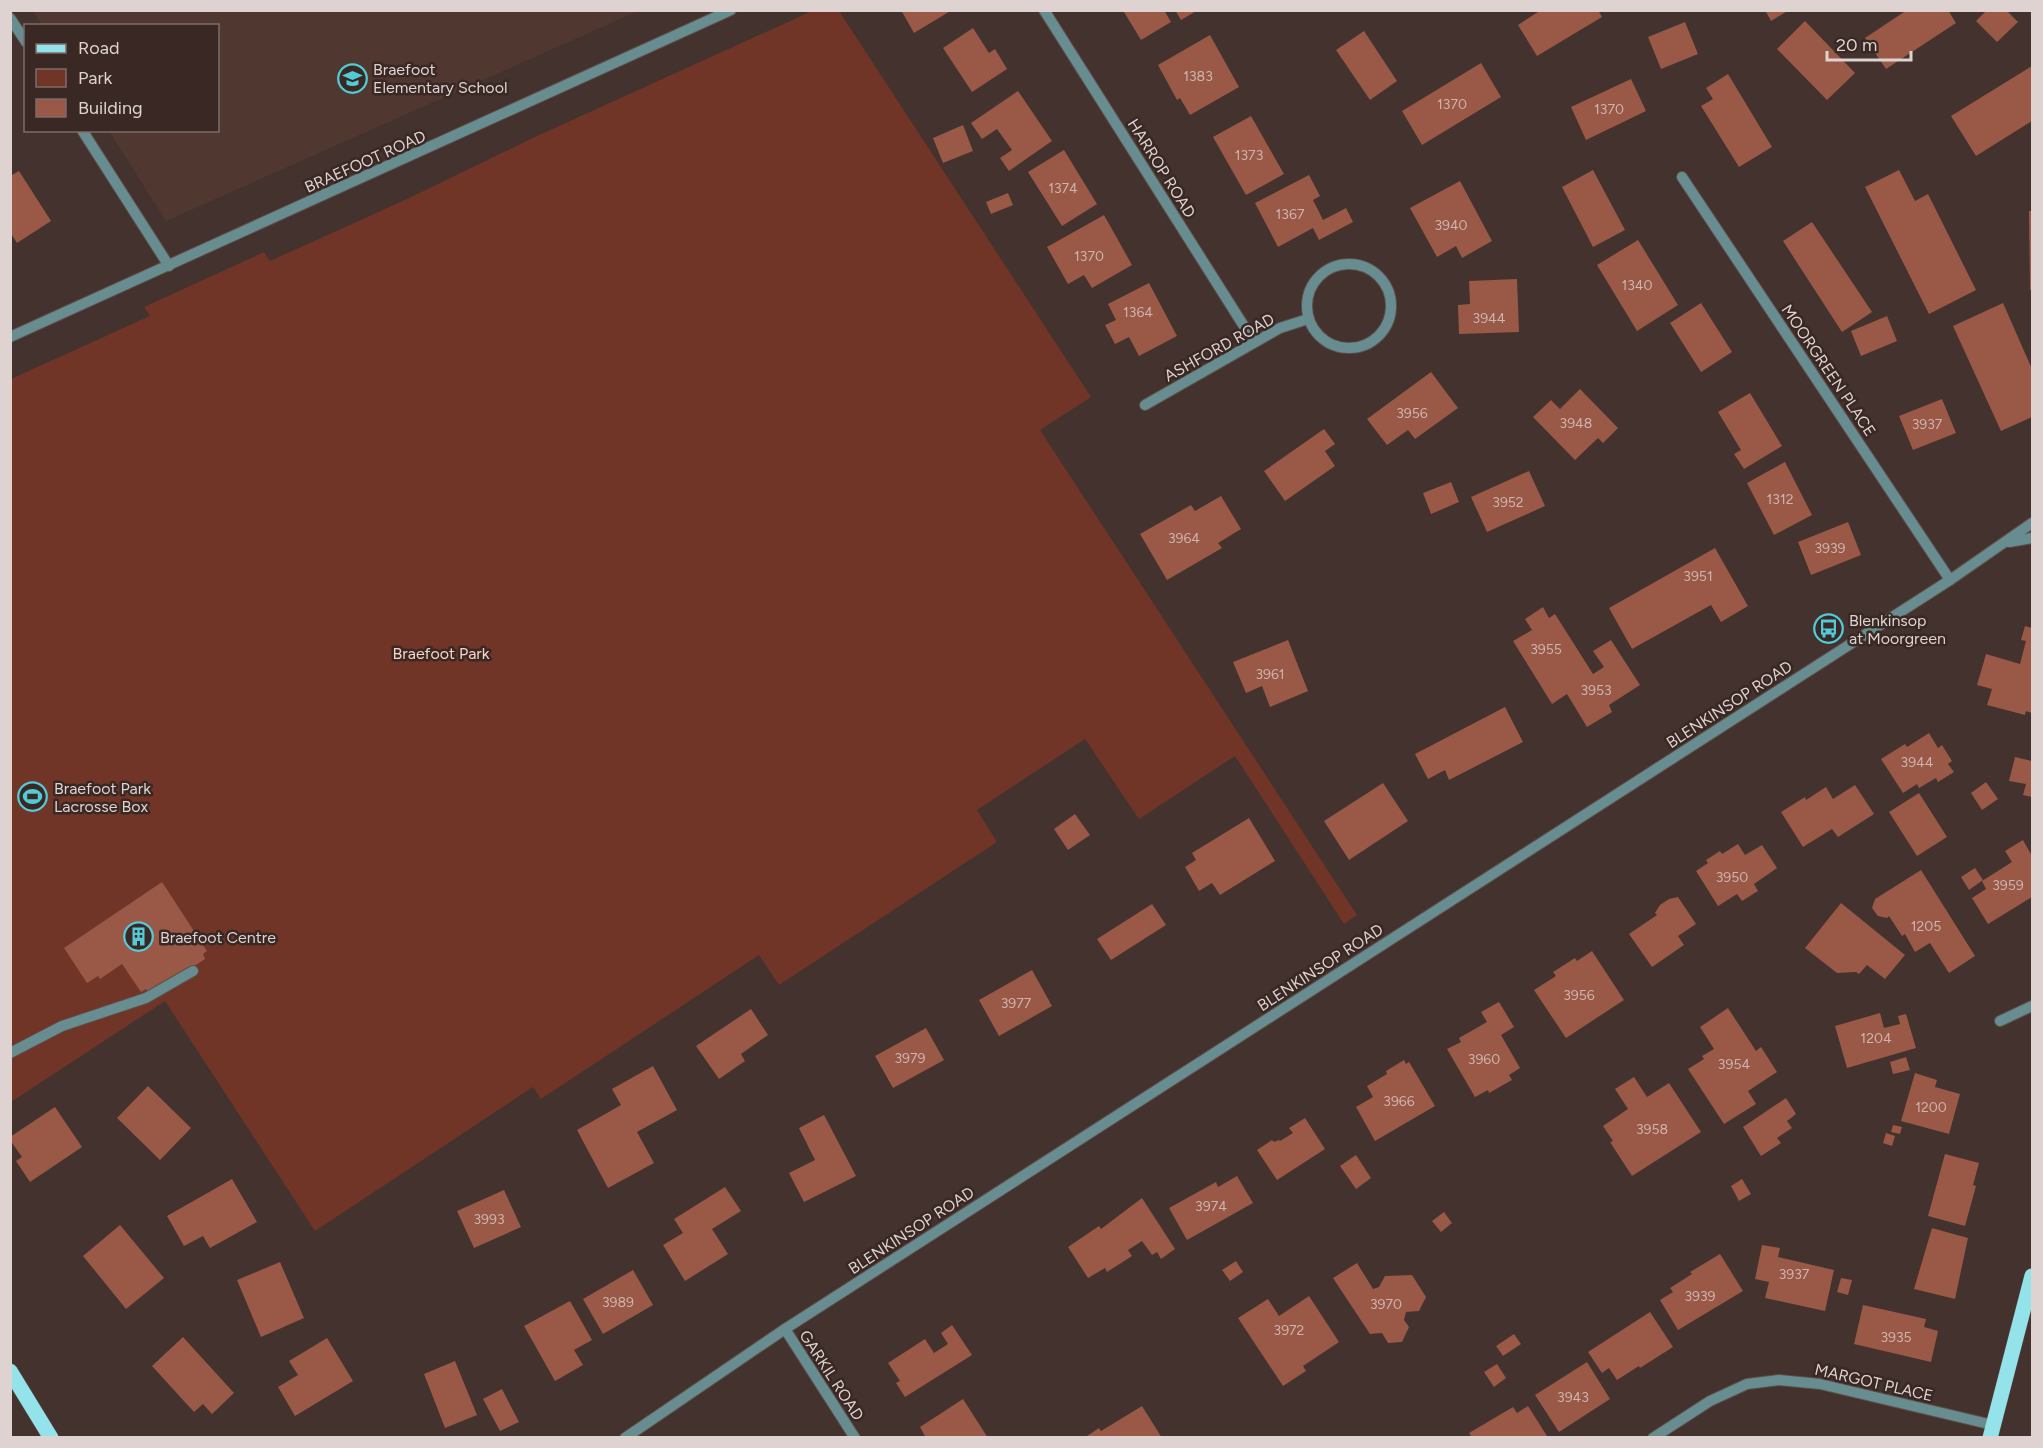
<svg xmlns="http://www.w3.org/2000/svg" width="2043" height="1448" viewBox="0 0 2043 1448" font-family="Figtree,sans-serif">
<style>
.built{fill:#503831}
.green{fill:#713527}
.building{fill:#9a5847}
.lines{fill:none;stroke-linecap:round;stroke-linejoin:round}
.minor-casing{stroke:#5f4f4a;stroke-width:12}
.major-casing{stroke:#5f4f4a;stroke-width:16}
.minor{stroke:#688d91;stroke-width:10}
.major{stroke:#94e3eb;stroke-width:15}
.labels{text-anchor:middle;stroke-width:5;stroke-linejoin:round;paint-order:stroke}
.number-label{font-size:14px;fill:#cdb4ae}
.poi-label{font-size:16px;fill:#ded3d0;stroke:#392824;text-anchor:start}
.street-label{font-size:16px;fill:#ded3d0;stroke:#392824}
.park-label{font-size:16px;fill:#fad1c6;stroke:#392824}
</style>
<rect width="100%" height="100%" fill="#43322d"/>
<path class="built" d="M33,11H638L166,221L109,131L218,130V26L42,25Z"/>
<path class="green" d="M812,11H839L1091,397L1040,430L1357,915L1344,924L1235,756L1139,819L1085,739L977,810L997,842L779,985L759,955L541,1099L533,1087L315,1231L165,1001L11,1102V379L150,316L144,307L264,252L270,261L405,200L537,136Z"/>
<g class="building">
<path d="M901,10H952L914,33Z"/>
<path d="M1127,10H1164L1171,22L1141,40L1124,12Z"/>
<path d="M1175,10H1198L1181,20Z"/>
<path d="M1541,10H1598L1602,17L1537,56L1518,25Z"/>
<path d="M1765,10H1789L1771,21Z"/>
<path d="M1907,10H1948L1956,23L1886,69L1865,38Z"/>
<path d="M1987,10H2006L2018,22L1997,42L1976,21Z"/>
<path d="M1805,21L1855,73L1827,100L1777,49Z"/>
<path d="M1685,22L1698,54L1661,69L1648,37Z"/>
<path d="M973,28L989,53L995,49L1007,69L972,92L943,48Z"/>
<path d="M1364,31L1397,81L1370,100L1336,50Z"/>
<path d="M1210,35L1239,87L1190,115L1180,98L1177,100L1158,65Z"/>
<path d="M1481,63L1501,97L1422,145L1402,111Z"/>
<path d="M2032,66V121L1976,156L1951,116Z"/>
<path d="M1728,74L1772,147L1739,167L1701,106L1713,99L1706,88Z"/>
<path d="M1631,79L1646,111L1586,140L1571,107Z"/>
<path d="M1018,91L1052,141L1009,171L1000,158L1012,150L997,129L982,139L971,123Z"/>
<path d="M1251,116L1284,174L1246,195L1213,137Z"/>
<path d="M963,125L973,151L943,163L933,138Z"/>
<path d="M1064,150L1097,204L1062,226L1028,172Z"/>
<path d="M1593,170L1625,230L1593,247L1562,187Z"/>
<path d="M1899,170L1915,201L1928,194L1976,290L1929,314L1865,187Z"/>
<path d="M19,171L51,221L17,243L10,232V176Z"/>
<path d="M1309,175L1320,196L1313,200L1323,220L1346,208L1353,222L1319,240L1313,228L1278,247L1255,203Z"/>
<path d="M1460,181L1492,241L1462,258L1456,246L1437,257L1410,208Z"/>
<path d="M1008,193L1013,205L991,214L986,202Z"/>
<path d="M2029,211H2032V290H2030Z"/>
<path d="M1104,215L1132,265L1092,288L1084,275L1068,284L1047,247Z"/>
<path d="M1812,222L1872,312L1842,332L1783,241Z"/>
<path d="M1638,240L1678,305L1637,331L1597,265Z"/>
<path d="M1517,279L1519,332L1459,334L1458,305L1470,304L1469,281Z"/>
<path d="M1149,283L1177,336L1139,356L1129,337L1115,344L1105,325L1116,320L1108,304Z"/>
<path d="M1701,303L1732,352L1701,372L1670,323Z"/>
<path d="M2003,303L2032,369V417L2001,431L1953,326Z"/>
<path d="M1887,316L1897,341L1861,356L1851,331Z"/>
<path d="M1431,372L1458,408L1415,439L1408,430L1387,445L1367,419Z"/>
<path d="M1580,389L1618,428L1603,443L1598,438L1575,460L1533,417L1551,400L1560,409Z"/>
<path d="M1750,393L1782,446L1744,469L1734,454L1741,450L1718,412Z"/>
<path d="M1942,399L1956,433L1913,450L1899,416Z"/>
<path d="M1324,429L1335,444L1325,451L1335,466L1285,501L1264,471Z"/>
<path d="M1785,462L1812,515L1774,535L1747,483Z"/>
<path d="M1529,471L1545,506L1487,532L1471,497Z"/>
<path d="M1451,482L1459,502L1431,514L1423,493Z"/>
<path d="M1221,496L1241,529L1218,543L1222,548L1167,580L1140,534L1191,505L1195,511Z"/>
<path d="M1848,522L1861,555L1811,575L1798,542Z"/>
<path d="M1715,548L1748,606L1721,622L1711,605L1632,649L1609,608Z"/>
<path d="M1543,607L1549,618L1555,614L1593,674L1604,667L1593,651L1611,640L1640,685L1609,705L1612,712L1587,727L1567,694L1552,704L1513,641L1532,630L1525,619Z"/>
<path d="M2025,626L2032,628V713L2026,711L2025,715L1987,705L1992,689L1977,685L1986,654L2020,664L2026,641L2021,640Z"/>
<path d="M1288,640L1308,691L1270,707L1262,686L1246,693L1233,662Z"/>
<path d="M1505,707L1523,742L1449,780L1445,770L1428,779L1415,754Z"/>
<path d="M1929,733L1938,748L1942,745L1952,761L1948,764L1954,772L1938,782L1936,778L1919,788L1917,784L1903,793L1881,759L1905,744L1907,747Z"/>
<path d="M2015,757L2032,761V797L2023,795L2026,784L2009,781Z"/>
<path d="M1986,782L1998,799L1982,810L1971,793Z"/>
<path d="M1383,783L1408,821L1349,860L1324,821Z"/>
<path d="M1855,785L1874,814L1838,837L1832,829L1803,847L1781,812L1805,797L1806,800L1826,787L1833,799Z"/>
<path d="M1919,793L1947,837L1917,856L1889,812Z"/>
<path d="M1075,814L1090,835L1068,850L1054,829Z"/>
<path d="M1249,818L1275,861L1220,895L1212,883L1199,891L1185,867L1196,860L1192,853Z"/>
<path d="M2023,840L2032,856V897L1988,924L1972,898L1986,889L1982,881L2012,862L2005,851Z"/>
<path d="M1738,844L1745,855L1762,845L1777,868L1754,884L1758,891L1742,901L1737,894L1718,906L1696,871L1708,863L1706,860L1720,851L1722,854Z"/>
<path d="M1975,868L1983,880L1969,890L1961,877Z"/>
<path d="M1921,870L1975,956L1949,973L1930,943L1915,952L1905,934L1902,936L1889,916L1887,918L1878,916L1872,908L1875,899Z"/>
<path d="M162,882L207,951L203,954L205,959L150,995L146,989L141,992L122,964L100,979L98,976L87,983L64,948Z"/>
<path d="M1678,897L1696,924L1678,936L1684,945L1652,967L1629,934L1657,915L1655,913L1660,905L1669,899Z"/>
<path d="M1841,903L1905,955L1885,979L1867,965L1859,974L1856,972L1837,973L1805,948Z"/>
<path d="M1152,904L1166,925L1111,960L1097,939Z"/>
<path d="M1592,951L1624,1000L1566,1038L1534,990L1556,976L1553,972L1575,958L1577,961Z"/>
<path d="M1032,970L1052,1006L999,1036L979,1000Z"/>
<path d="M1499,1002L1514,1027L1501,1035L1520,1068L1509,1075L1512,1080L1489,1093L1488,1090L1475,1097L1447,1049L1461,1042L1459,1038L1487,1022L1481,1012Z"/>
<path d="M1728,1008L1756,1051L1761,1047L1777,1072L1748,1091L1756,1104L1724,1124L1688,1069L1704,1059L1702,1056L1714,1049L1700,1027Z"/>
<path d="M751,1009L768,1035L741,1054L745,1061L719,1079L696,1046Z"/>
<path d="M1880,1013L1884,1028L1900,1024L1898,1016L1906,1014L1916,1048L1847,1068L1835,1026Z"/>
<path d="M926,1028L944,1060L893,1088L875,1056Z"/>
<path d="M1906,1057L1910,1070L1893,1074L1890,1062Z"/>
<path d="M1404,1060L1406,1064L1409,1062L1435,1106L1375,1141L1356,1107L1373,1097L1367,1086L1387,1074L1386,1071Z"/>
<path d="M653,1066L677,1110L637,1132L654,1163L608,1188L577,1130L621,1105L612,1089Z"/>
<path d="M1915,1073L1937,1080L1935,1087L1960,1094L1949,1134L1901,1121Z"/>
<path d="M1634,1077L1647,1097L1669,1083L1701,1132L1632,1176L1610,1142L1613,1141L1603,1126L1628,1109L1615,1089Z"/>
<path d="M148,1086L191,1128L160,1160L117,1118Z"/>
<path d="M1786,1098L1796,1114L1787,1121L1792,1128L1777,1138L1781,1143L1761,1156L1743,1127Z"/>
<path d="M55,1107L82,1147L30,1182L16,1161L22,1157L10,1140V1137Z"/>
<path d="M824,1115L856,1176L804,1202L789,1173L815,1160L799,1128Z"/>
<path d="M1305,1118L1325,1149L1277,1180L1257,1150L1272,1140L1274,1142L1279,1140L1280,1141L1293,1133L1289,1128Z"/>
<path d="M1893,1125L1902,1127L1900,1134L1891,1132Z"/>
<path d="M1886,1133L1895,1136L1892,1146L1883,1143Z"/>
<path d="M1945,1154L1979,1163L1973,1185L1976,1186L1965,1226L1928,1216Z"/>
<path d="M1356,1155L1371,1178L1356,1189L1340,1166Z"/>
<path d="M1237,1176L1253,1203L1187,1240L1169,1208L1216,1182L1218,1187Z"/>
<path d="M232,1179L257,1222L210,1248L203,1236L184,1246L167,1216Z"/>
<path d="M1742,1179L1751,1194L1739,1201L1731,1186Z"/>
<path d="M725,1187L741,1211L712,1229L728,1254L685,1281L663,1245L683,1233L674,1219Z"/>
<path d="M504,1190L521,1227L474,1248L457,1211Z"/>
<path d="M1142,1198L1175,1249L1161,1259L1157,1252L1152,1255L1142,1241L1128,1250L1132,1256L1107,1272L1105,1268L1088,1278L1068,1247L1099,1226L1101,1229Z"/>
<path d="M1444,1212L1452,1223L1441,1232L1432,1221Z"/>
<path d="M120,1225L164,1278L126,1309L83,1256Z"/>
<path d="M1932,1228L1968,1238L1955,1299L1914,1289Z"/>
<path d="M1762,1245L1780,1248L1778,1257L1834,1270L1825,1311L1765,1298L1769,1282L1755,1279Z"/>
<path d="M1720,1254L1743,1291L1678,1330L1660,1300L1673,1292L1670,1288L1692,1274L1690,1272Z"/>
<path d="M1236,1261L1243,1272L1230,1281L1222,1270Z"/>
<path d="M280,1262L304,1318L261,1337L237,1280Z"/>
<path d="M1357,1263L1373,1289L1379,1287L1385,1276L1412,1275L1426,1297L1419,1311L1406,1312L1404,1320L1409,1327L1402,1342L1388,1343L1382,1333L1370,1334L1333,1278Z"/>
<path d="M633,1270L653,1305L603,1334L583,1299Z"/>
<path d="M1841,1278L1852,1280L1848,1295L1837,1292Z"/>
<path d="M1309,1296L1339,1342L1303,1366L1306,1371L1283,1386L1238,1318L1268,1299L1279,1316Z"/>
<path d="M570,1301L592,1340L574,1350L583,1365L555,1381L524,1326Z"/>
<path d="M1863,1305L1926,1319L1924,1327L1938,1331L1931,1362L1854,1344Z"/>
<path d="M1650,1312L1673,1347L1640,1368L1639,1366L1617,1380L1609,1368L1602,1373L1588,1352Z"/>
<path d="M952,1325L972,1355L905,1397L896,1383L900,1381L888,1363L925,1339L934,1353L948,1344L941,1333Z"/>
<path d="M1514,1334L1521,1344L1503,1356L1496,1346Z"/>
<path d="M183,1337L234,1393L212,1414L203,1404L194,1412L152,1366Z"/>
<path d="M327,1338L353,1381L295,1416L278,1387L298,1375L289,1361Z"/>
<path d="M455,1361L477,1415L445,1428L424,1374Z"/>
<path d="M1587,1362L1610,1399L1559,1432L1535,1395Z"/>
<path d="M1497,1364L1506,1378L1494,1387L1484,1372Z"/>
<path d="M502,1389L519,1422L500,1431L483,1399Z"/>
<path d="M963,1399L988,1438H926L920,1427Z"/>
<path d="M1142,1406L1162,1438H1084L1099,1428L1101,1431Z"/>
<path d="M1528,1406L1547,1436L1545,1438H1472L1469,1433L1513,1407L1517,1413Z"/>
</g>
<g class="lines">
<defs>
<g id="minor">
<path d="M1044,10L1254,342"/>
<path d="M10,18L26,42"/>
<path d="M82,130L169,266"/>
<path d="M1682,177L1950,580"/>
<circle cx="1349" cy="306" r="42"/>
<path d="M10,337L731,10"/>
<path d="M1145,405L1280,328L1308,319"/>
<path d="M2009,542L2032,538"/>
<path d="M2000,1021L2032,1006"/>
<path d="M10,1053L62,1026L146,998L193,971"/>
<path d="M785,1329L855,1438"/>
<path d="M625,1438L785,1329L1950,580L2032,523"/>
<path d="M1653,1438L1710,1401L1747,1384L1779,1380L1820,1384L1993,1425"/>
</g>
<g id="major">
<path d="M10,1371L51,1438"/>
<path d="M1990,1438L2032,1276"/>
</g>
</defs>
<use href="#minor" class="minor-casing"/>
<use href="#major" class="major-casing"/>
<use href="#minor" class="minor"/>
<use href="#major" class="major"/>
</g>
<defs>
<symbol id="school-ring" viewBox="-11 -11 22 22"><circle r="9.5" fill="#392824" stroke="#52cbd7" stroke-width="1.5"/><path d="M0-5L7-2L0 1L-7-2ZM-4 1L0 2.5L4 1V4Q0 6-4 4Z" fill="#52cbd7"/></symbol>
<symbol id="bus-ring" viewBox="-11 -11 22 22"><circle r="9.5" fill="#392824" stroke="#52cbd7" stroke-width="1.5"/><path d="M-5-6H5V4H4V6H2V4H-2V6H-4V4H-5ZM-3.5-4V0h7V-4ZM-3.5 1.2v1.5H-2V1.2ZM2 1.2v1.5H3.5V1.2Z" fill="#52cbd7"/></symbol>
<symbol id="stadium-ring" viewBox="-11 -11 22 22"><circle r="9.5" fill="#392824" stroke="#52cbd7" stroke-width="1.5"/><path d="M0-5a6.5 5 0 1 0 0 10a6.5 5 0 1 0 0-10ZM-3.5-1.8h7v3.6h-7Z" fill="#52cbd7"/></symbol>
<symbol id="building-ring" viewBox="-11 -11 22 22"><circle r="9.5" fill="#392824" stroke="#52cbd7" stroke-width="1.5"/><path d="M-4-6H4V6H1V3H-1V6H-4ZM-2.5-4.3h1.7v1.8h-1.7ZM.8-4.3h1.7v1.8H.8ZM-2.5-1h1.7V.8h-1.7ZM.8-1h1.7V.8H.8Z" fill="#52cbd7"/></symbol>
</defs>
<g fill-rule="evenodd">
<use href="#school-ring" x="336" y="62" width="33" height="33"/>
<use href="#bus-ring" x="1812" y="612" width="33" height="33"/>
<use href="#stadium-ring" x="16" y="780" width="33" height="33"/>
<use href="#building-ring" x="122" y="920" width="33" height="33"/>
</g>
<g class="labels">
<g class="number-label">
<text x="1198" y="81">1383</text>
<text x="1452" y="109">1370</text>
<text x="1609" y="114">1370</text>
<text x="1249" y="160">1373</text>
<text x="1063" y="193">1374</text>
<text x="1290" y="219">1367</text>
<text x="1451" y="230">3940</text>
<text x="1089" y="261">1370</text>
<text x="1637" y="290">1340</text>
<text x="1138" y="317">1364</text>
<text x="1489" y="323">3944</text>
<text x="1412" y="418">3956</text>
<text x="1576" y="428">3948</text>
<text x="1927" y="429">3937</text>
<text x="1780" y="504">1312</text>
<text x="1508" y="507">3952</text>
<text x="1184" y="543">3964</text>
<text x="1830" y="553">3939</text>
<text x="1698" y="581">3951</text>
<text x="1546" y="654">3955</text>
<text x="1270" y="679">3961</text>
<text x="1596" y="695">3953</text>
<text x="1917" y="767">3944</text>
<text x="1732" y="882">3950</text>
<text x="2008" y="890">3959</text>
<text x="1926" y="931">1205</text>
<text x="1579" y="1000">3956</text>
<text x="1016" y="1008">3977</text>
<text x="1876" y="1043">1204</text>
<text x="910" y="1063">3979</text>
<text x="1484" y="1064">3960</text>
<text x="1734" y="1069">3954</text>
<text x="1399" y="1106">3966</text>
<text x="1931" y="1112">1200</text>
<text x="1652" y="1134">3958</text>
<text x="1211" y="1211">3974</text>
<text x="489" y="1224">3993</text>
<text x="1794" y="1279">3937</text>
<text x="1700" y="1301">3939</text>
<text x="618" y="1307">3989</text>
<text x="1386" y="1309">3970</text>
<text x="1289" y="1335">3972</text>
<text x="1896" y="1342">3935</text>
<text x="1573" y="1402">3943</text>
</g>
<g class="poi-label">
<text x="373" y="75">Braefoot<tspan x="373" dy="18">Elementary School</tspan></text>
<text x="1849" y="626">Blenkinsop<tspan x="1849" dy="18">at Moorgreen</tspan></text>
<text x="54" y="794">Braefoot Park<tspan x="54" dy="18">Lacrosse Box</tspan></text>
<text x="160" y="943">Braefoot Centre</text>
</g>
<g class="street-label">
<text transform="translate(365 161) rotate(-24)" y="6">BRAEFOOT ROAD</text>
<text transform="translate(1162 168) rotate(58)" y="6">HARROP ROAD</text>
<text transform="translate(1219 347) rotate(-29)" y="6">ASHFORD ROAD</text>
<text transform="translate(1829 370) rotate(56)" y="6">MOORGREEN PLACE</text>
<text transform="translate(1729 704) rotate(-33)" y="6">BLENKINSOP ROAD</text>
<text transform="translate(1320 967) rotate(-33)" y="6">BLENKINSOP ROAD</text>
<text transform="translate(911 1230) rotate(-33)" y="6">BLENKINSOP ROAD</text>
<text transform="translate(832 1375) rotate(57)" y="6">GARKIL ROAD</text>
<text transform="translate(1874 1382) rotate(13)" y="6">MARGOT PLACE</text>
</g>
<g class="park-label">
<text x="441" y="659">Braefoot Park</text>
</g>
</g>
<rect width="2043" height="1448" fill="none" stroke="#ded3d0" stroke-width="24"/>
<rect x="24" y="24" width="195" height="108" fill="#392824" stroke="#7b6c69" stroke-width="1.5"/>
<rect x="36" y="44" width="30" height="9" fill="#94e3eb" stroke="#7b6c69" stroke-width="1.5"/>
<text x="78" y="54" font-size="18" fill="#ded3d0">Road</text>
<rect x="36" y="69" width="30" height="18" fill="#713527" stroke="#7b6c69" stroke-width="1.5"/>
<text x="78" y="84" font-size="18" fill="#ded3d0">Park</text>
<rect x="36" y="99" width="30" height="18" fill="#9a5847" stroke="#7b6c69" stroke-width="1.5"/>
<text x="78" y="114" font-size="18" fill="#ded3d0">Building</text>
<path d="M1827 51v9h84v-9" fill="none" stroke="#ded3d0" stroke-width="3"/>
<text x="1836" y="51" font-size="18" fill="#ded3d0" stroke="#392824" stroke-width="4.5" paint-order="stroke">20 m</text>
</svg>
